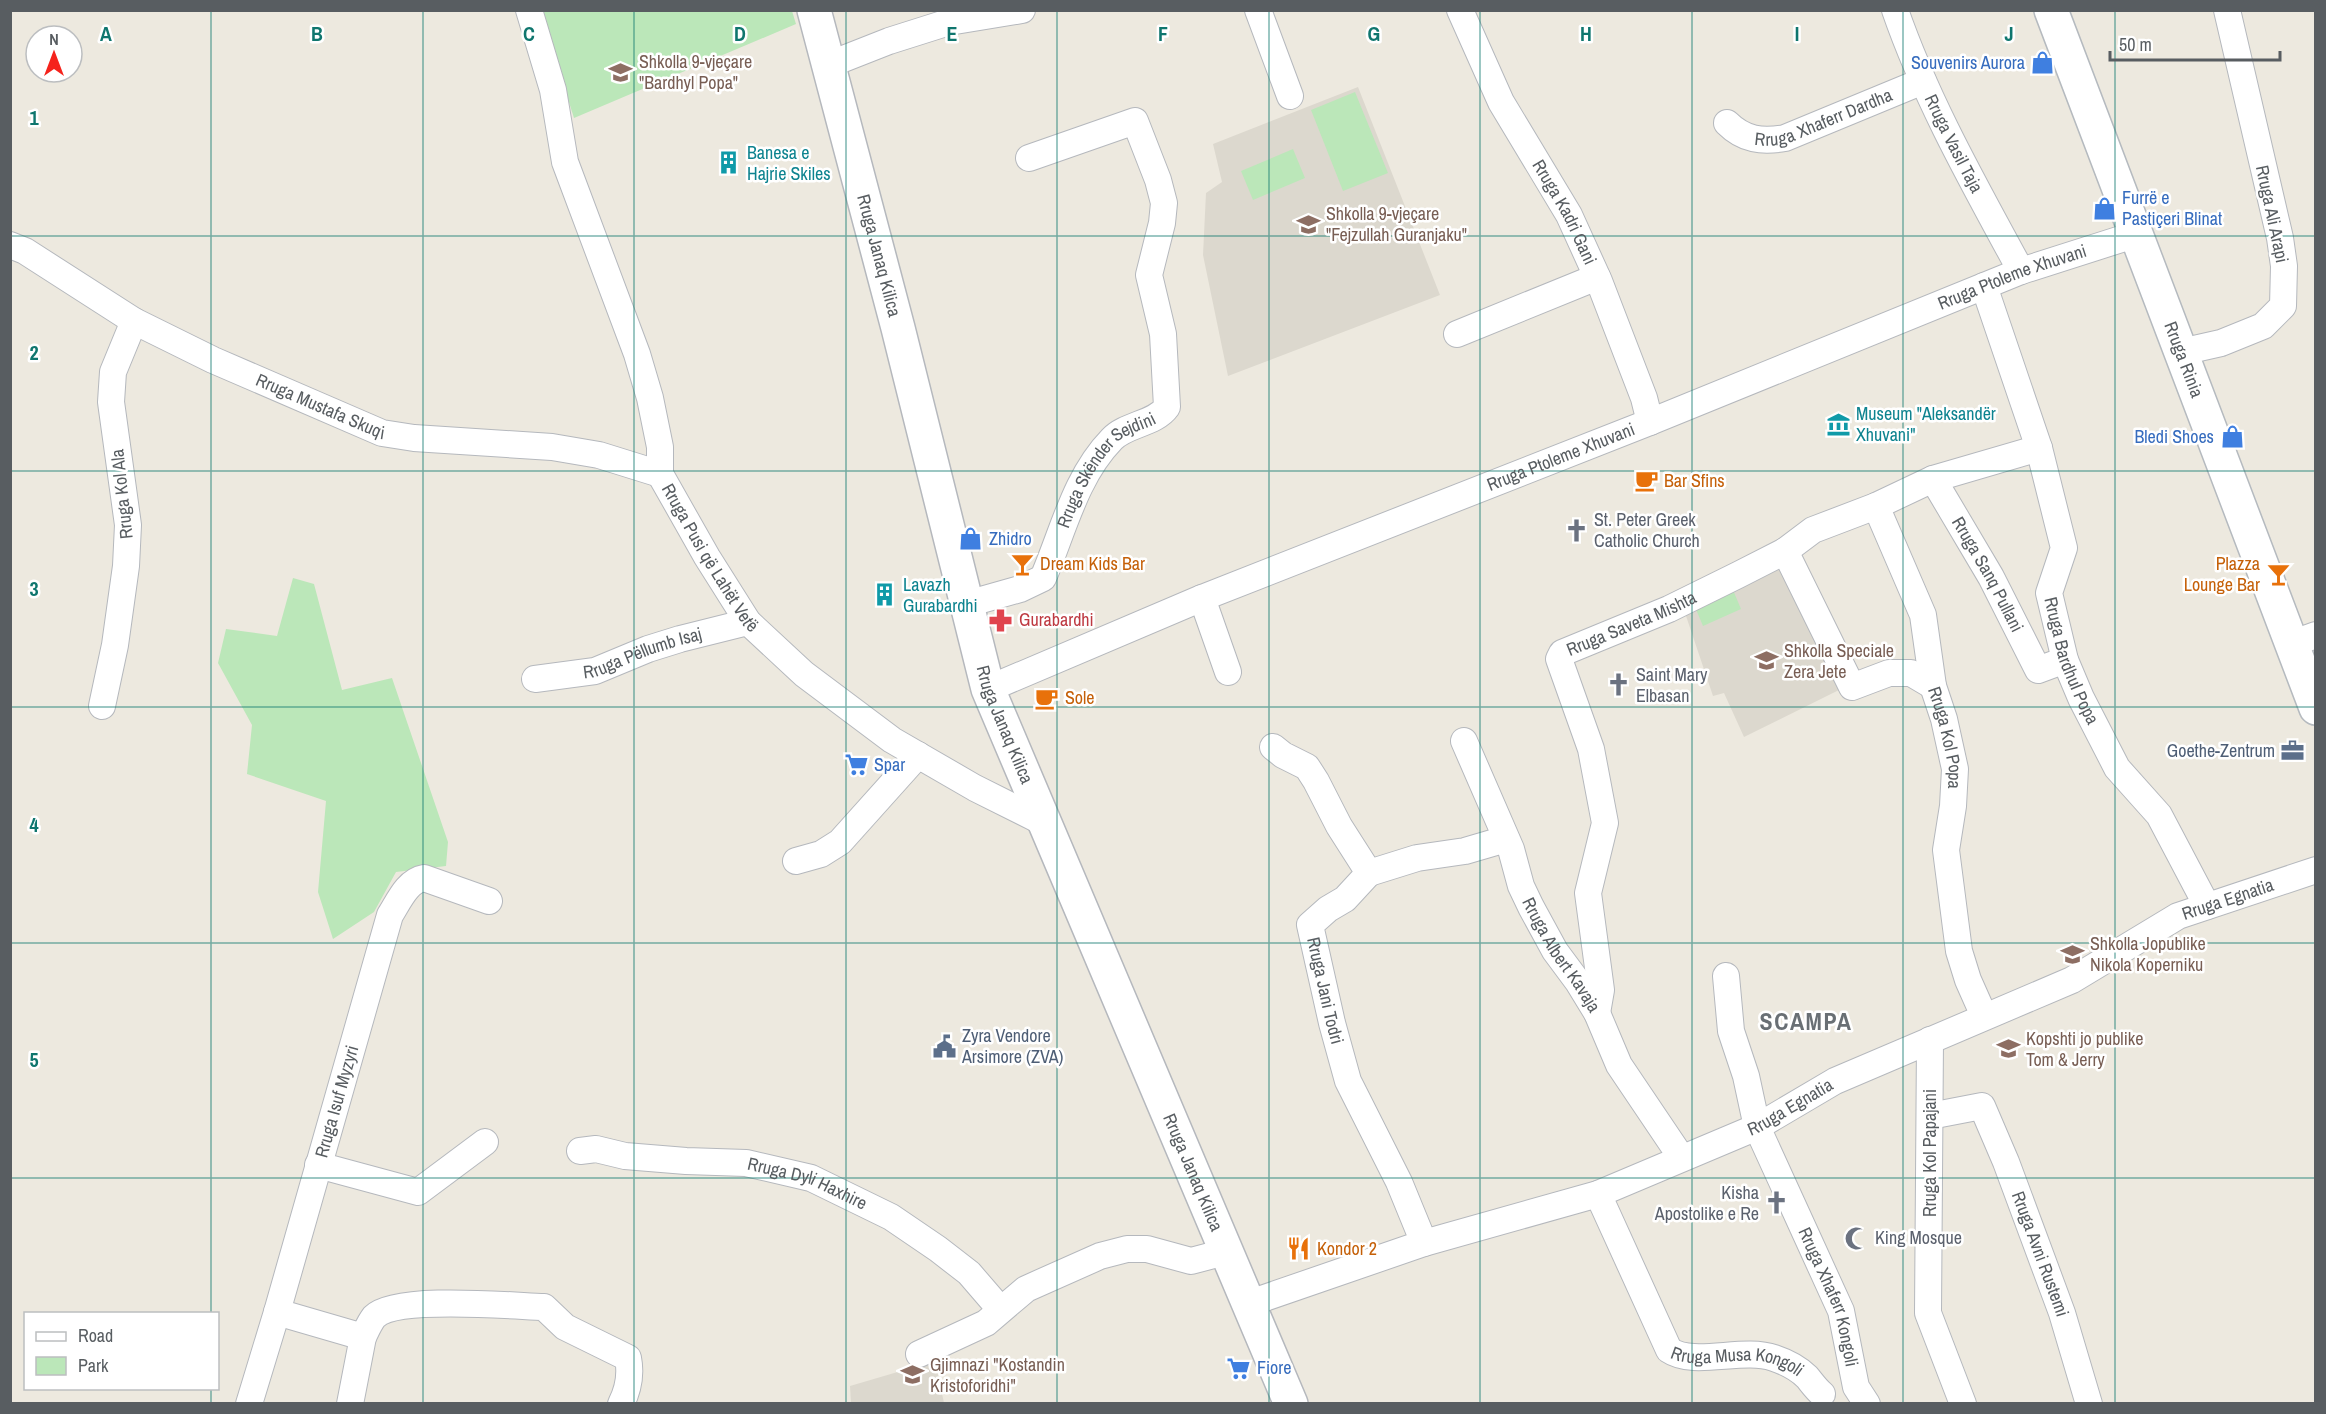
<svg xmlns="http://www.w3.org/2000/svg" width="2326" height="1414" viewBox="0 0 2326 1414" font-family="'Archivo Narrow',sans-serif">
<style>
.education{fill:#dcd8ce}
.green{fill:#bbe7b9}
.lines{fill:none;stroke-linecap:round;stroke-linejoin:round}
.minor-casing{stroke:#b5b8bd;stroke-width:28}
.tertiary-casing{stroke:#b5b8bd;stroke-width:36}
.secondary-casing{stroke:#b5babf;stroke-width:36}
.minor{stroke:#fff;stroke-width:26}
.tertiary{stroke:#fff;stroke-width:33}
.secondary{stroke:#fff;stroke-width:33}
.grid{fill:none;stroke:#0f766e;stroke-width:1.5;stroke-opacity:0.55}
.labels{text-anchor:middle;stroke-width:5;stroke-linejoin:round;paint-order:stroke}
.education-label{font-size:18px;fill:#785e54;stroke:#fff;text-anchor:start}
.shop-label{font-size:18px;fill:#366cbe;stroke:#fff;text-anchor:start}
.street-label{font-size:18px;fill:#585d61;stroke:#fff}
.culture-label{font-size:18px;fill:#0d838f;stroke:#fff;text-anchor:start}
.food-label{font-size:18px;fill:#c56008;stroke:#fff;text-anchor:start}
.worship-label{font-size:18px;fill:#5b616d;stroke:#fff;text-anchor:start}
.health-label{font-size:18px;fill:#be3a42;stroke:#fff;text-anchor:start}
.service-label{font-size:18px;fill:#4e5e75;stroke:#fff;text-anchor:end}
.district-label{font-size:24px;font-weight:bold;letter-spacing:1.5px;fill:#696f74;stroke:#fff}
.grid-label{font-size:20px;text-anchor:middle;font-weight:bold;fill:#0f766e;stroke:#fff;stroke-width:5;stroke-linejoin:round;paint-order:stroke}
</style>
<rect width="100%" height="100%" fill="#ede9df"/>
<g class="education">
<path d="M1358,87L1440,295L1228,376L1203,255L1206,193L1222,182L1213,144Z"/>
<path d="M1783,561L1841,689L1744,737L1724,693L1713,696L1684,610Z"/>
<path d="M935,1361L944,1403H851L850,1386Z"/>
</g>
<g class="green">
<path d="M540,11H792L796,24L574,118Z"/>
<path d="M1355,92L1388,173L1343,191L1311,110Z"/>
<path d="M1293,149L1305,178L1253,200L1241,171Z"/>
<path d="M293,578L314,584L342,690L392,678L448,842L446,866L396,872L374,912L333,939L318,892L326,801L247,774L252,725L218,663L226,629L277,636Z"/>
<path d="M1733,590L1741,609L1703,626L1695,607Z"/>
</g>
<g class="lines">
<defs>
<g id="minor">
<path id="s1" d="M529,10L553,90L565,162L637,354L650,398L660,447V474L707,557L748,622L804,674L892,740L975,788L1047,824"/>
<path d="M1258,10L1290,96"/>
<path id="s2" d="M1460,10L1501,102L1569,215L1599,281L1644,398L1650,422"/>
<path id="s3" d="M1895,10C1927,102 1975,186 2021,271"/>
<path d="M828,65L889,41L949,22L1022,10"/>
<path id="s4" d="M1727,123C1744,140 1762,142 1785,138L1923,81"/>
<path id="s5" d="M10,245L25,251L134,321L213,360L382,433L414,438L552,447L599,455L660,474"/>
<path id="s6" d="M1984,286L2039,448L2064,548L2049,593L2065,660L2081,698L2117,768L2159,815L2207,906"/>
<path d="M1457,334L1597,277"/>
<path d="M2181,352L2221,343L2263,326L2283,306L2284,266L2280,238L2227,10"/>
<path id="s7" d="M1933,479L1991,577L2038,670L2065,660"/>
<path id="s8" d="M1876,506L1923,615L1933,686L1944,719L1955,769L1953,806L1946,850L1959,951L1968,980L1984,1016"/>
<path d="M1785,551L1852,687L1889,673H1911L1933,686"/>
<path d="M1202,598L1228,672"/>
<path id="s9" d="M967,604L1020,589L1043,578C1063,532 1075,477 1112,439C1126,424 1155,424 1167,407L1163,334L1149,275L1162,223L1164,203L1158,180L1135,121L1029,158"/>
<path d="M2291,644L2316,635"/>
<path id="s10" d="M535,679L595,671L648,649L680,639L748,622"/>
<path id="s11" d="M988,689L1202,598L1650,422L2021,271L2137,234"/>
<path d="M102,706L115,645L126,566L128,525L111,402L113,372L134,321"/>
<path id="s12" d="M1464,741L1511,849L1521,886L1531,907L1555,951L1578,982L1597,1013L1619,1065L1681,1157"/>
<path id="s13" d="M1273,747L1283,755L1307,767L1316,781L1339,826L1369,873L1345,899L1328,909L1310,925L1332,1023L1348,1081L1399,1182L1424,1243"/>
<path d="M796,861L821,854L840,842L918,755"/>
<path d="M1369,873L1417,858L1465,851L1506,839"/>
<path id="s14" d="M1726,976L1731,1031L1746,1076L1757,1127L1841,1311L1856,1387L1867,1404"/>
<path id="s15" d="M1597,1013L1601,990L1588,893L1605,823L1591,749L1559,659L1562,653L1669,609L1738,575L1785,551L1813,530L1876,506L1933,479L2039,448"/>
<path d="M1930,1040L1928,1313L1963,1404"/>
<path id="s16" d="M1930,1116L1982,1106L2006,1162L2062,1313L2089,1404"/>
<path id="s17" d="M580,1151L596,1149L625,1156L686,1161L746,1163L811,1178L891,1217L938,1249L969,1273L1000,1309"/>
<path d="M318,1165L418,1192L485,1142"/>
<path id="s18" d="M1598,1194L1669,1350C1694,1367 1743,1347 1774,1358C1786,1362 1798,1368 1807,1377C1812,1383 1816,1389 1822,1394"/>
<path id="s19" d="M1247,1304L1424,1243L1598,1194L1757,1127L1835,1081L2072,980L2178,916L2316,870"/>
<path d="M277,1312L363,1337L350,1404"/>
<path d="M363,1337C366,1331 370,1322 374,1317C395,1295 512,1306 544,1307L565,1327L628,1358C631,1373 628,1390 621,1404"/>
<path d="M919,1354L986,1323L1026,1289L1100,1256L1127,1249H1147L1191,1261L1225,1252"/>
<path id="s20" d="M249,1404L277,1312L390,915C399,901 407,881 424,878L489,901"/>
</g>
<g id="tertiary">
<path id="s21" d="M814,10L898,328L988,689L1291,1404"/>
</g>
<g id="secondary">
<path id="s22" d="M2051,10L2316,708"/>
</g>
</defs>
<use href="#minor" class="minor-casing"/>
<use href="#tertiary" class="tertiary-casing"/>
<use href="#secondary" class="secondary-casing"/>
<use href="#minor" class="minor"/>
<use href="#tertiary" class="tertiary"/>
<use href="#secondary" class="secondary"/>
</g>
<path class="grid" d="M211,10V1314M423,10V1404M634,10V1404M846,10V1404M1057,10V1404M1269,10V1404M1480,10V1404M1692,10V1404M1903,10V1404M2115,10V1404M10,236H2316M10,471H2316M10,707H2316M10,943H2316M10,1178H2316M211,1388V1404"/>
<defs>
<symbol id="shop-bare" viewBox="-9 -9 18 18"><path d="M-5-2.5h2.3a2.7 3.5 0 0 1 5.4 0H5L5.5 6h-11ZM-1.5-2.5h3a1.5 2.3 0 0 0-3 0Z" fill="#3f7fe0" stroke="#fff" stroke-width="2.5" paint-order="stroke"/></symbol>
<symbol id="school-bare" viewBox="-9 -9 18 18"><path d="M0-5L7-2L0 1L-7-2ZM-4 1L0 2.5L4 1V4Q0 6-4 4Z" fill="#8d6e63" stroke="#fff" stroke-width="2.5" paint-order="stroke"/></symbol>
<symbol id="building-bare" viewBox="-9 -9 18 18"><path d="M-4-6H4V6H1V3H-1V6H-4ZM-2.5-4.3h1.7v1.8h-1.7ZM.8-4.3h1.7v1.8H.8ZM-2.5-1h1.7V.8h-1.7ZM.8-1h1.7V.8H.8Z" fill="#0f9aa8" stroke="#fff" stroke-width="2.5" paint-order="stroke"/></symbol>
<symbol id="museum-bare" viewBox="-9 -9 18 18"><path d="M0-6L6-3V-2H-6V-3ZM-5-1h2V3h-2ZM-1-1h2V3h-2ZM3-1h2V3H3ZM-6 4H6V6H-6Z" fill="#0f9aa8" stroke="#fff" stroke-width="2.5" paint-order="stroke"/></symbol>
<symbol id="cafe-bare" viewBox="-9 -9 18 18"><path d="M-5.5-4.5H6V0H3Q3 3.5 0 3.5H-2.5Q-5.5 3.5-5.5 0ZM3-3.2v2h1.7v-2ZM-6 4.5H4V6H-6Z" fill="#e8710a" stroke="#fff" stroke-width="2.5" paint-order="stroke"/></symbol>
<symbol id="church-bare" viewBox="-9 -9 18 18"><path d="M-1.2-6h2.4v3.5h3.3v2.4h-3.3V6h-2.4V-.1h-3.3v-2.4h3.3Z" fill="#6b7280" stroke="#fff" stroke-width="2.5" paint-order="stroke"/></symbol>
<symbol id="bar-bare" viewBox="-9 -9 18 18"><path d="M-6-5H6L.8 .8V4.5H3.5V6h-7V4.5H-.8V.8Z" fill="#e8710a" stroke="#fff" stroke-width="2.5" paint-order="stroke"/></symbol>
<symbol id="pharmacy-bare" viewBox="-9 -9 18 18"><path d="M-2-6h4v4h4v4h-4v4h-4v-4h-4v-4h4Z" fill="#e0444e" stroke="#fff" stroke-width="2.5" paint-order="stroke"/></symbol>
<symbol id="office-bare" viewBox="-9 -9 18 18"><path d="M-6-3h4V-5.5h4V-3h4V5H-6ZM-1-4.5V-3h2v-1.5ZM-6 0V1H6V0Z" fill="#5c6f8a" stroke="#fff" stroke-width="2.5" paint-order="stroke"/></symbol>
<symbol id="supermarket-bare" viewBox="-9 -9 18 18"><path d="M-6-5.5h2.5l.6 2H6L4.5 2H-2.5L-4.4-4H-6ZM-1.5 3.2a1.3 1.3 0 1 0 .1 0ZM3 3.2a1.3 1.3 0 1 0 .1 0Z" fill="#3f7fe0" stroke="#fff" stroke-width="2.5" paint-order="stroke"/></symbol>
<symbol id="civic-bare" viewBox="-9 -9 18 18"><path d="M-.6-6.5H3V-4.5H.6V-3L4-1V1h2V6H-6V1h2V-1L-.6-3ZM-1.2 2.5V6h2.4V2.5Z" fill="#5c6f8a" stroke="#fff" stroke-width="2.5" paint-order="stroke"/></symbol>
<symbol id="mosque-bare" viewBox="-9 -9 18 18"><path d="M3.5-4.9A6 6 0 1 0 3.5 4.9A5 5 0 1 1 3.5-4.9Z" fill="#6b7280" stroke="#fff" stroke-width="2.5" paint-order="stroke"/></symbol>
<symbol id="restaurant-bare" viewBox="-9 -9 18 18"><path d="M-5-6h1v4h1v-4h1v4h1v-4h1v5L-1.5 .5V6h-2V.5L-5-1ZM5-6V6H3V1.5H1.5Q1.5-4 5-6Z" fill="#e8710a" stroke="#fff" stroke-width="2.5" paint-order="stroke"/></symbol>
</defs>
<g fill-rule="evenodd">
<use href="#shop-bare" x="2026" y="46" width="33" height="33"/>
<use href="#school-bare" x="604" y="56" width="33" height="33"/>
<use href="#building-bare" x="712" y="146" width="33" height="33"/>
<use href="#shop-bare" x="2088" y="192" width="33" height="33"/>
<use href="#school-bare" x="1292" y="208" width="33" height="33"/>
<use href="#museum-bare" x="1822" y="408" width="33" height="33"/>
<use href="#shop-bare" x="2216" y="420" width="33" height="33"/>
<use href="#cafe-bare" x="1630" y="464" width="33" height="33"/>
<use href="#church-bare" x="1560" y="514" width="33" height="33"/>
<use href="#shop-bare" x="954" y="522" width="33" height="33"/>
<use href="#bar-bare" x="1006" y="548" width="33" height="33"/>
<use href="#bar-bare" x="2262" y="558" width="33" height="33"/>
<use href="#building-bare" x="868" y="578" width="33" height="33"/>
<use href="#pharmacy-bare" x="984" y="604" width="33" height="33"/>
<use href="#school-bare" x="1750" y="644" width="33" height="33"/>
<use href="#church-bare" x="1602" y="668" width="33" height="33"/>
<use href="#cafe-bare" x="1030" y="682" width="33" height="33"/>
<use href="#office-bare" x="2276" y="734" width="33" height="33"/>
<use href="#supermarket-bare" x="840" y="748" width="33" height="33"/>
<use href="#school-bare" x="2056" y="938" width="33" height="33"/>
<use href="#civic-bare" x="928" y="1030" width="33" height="33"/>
<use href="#school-bare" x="1992" y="1032" width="33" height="33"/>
<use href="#church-bare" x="1760" y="1186" width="33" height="33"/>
<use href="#mosque-bare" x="1840" y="1222" width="33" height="33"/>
<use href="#restaurant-bare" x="1282" y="1232" width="33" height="33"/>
<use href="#supermarket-bare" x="1222" y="1352" width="33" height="33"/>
<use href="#school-bare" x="896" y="1358" width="33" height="33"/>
</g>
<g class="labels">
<g class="education-label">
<text x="639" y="68">Shkolla 9-vjeçare<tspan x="639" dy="21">"Bardhyl Popa"</tspan></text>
<text x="1326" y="220">Shkolla 9-vjeçare<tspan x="1326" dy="21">"Fejzullah Guranjaku"</tspan></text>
<text x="1784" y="657">Shkolla Speciale<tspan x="1784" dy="21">Zera Jete</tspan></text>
<text x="2090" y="950">Shkolla Jopublike<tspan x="2090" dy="21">Nikola Koperniku</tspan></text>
<text x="2026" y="1045">Kopshti jo publike<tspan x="2026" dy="21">Tom &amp; Jerry</tspan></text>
<text x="930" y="1371">Gjimnazi "Kostandin<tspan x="930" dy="21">Kristoforidhi"</tspan></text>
</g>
<g class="shop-label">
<text x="2025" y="69" text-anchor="end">Souvenirs Aurora</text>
<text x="2122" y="204">Furrë e<tspan x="2122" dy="21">Pastiçeri Blinat</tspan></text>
<text x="2214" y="443" text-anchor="end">Bledi Shoes</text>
<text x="989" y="545">Zhidro</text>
<text x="874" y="771">Spar</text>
<text x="1257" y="1374">Fiore</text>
</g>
<g class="street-label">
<text dy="6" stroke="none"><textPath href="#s4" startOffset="105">Rruga Xhaferr Dardha</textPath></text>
<text dy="6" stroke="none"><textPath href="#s3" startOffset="146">Rruga Vasil Taja</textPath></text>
<text dy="6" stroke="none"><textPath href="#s2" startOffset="228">Rruga Kadri Gani</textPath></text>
<text transform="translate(2272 214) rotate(78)" y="6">Rruga Ali Arapi</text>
<text dy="6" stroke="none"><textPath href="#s21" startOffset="254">Rruga Janaq Kilica</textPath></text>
<text dy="6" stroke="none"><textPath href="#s11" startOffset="1104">Rruga Ptoleme Xhuvani</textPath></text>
<text dy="6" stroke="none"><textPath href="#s22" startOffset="374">Rruga Rinia</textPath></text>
<text dy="6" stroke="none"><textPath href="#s5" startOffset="351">Rruga Mustafa Skuqi</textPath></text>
<text dy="6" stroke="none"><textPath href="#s11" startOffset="618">Rruga Ptoleme Xhuvani</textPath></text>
<text dy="6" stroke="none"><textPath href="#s9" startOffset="210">Rruga Skënder Sejdini</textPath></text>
<text transform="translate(122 494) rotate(-96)" y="6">Rruga Kol Ala</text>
<text dy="6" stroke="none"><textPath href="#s1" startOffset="582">Rruga Pusi që Lahët Vetë</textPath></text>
<text dy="6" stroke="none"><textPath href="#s7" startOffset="110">Rruga Sanq Pullani</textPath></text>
<text dy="6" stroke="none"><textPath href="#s15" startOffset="446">Rruga Saveta Mishta</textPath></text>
<text dy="6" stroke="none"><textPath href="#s10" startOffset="111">Rruga Pëllumb Isaj</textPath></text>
<text dy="6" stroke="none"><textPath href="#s6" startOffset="393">Rruga Bardhul Popa</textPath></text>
<text dy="6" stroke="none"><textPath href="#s21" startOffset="740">Rruga Janaq Kilica</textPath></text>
<text dy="6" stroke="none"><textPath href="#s8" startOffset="244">Rruga Kol Popa</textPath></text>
<text dy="6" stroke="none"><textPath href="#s19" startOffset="1065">Rruga Egnatia</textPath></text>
<text dy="6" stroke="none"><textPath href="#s12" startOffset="236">Rruga Albert Kavaja</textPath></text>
<text dy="6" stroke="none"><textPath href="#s13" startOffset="309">Rruga Jani Todri</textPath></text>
<text dy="6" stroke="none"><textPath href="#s20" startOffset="315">Rruga Isuf Myzyri</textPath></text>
<text dy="6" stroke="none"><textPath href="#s19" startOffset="579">Rruga Egnatia</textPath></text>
<text transform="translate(1930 1153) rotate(-90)" y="6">Rruga Kol Papajani</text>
<text dy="6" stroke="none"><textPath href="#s21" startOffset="1226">Rruga Janaq Kilica</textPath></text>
<text dy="6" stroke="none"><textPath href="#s17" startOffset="232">Rruga Dyli Haxhire</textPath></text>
<text dy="6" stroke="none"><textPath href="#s16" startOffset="212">Rruga Avni Rustemi</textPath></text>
<text dy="6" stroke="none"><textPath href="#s14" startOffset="340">Rruga Xhaferr Kongoli</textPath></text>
<text dy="6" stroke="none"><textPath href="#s18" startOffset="242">Rruga Musa Kongoli</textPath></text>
</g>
<g class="culture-label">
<text x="747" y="159">Banesa e<tspan x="747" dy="21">Hajrie Skiles</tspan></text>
<text x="1856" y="420">Museum "Aleksandër<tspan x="1856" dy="21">Xhuvani"</tspan></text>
<text x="903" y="591">Lavazh<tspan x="903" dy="21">Gurabardhi</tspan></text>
</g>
<g class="food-label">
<text x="1664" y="487">Bar Sfins</text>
<text x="1040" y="570">Dream Kids Bar</text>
<text x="2260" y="570" text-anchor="end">Plazza<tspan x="2260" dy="21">Lounge Bar</tspan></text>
<text x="1065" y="704">Sole</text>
<text x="1317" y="1255">Kondor 2</text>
</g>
<g class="worship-label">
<text x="1594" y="526">St. Peter Greek<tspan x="1594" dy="21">Catholic Church</tspan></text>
<text x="1636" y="681">Saint Mary<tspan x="1636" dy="21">Elbasan</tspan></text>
<text x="1759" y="1199" text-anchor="end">Kisha<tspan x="1759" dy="21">Apostolike e Re</tspan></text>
<text x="1875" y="1244">King Mosque</text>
</g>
<g class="health-label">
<text x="1019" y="626">Gurabardhi</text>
</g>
<g class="service-label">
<text x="2275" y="757">Goethe-Zentrum</text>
<text x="962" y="1042" text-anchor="start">Zyra Vendore<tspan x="962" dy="21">Arsimore (ZVA)</tspan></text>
</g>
<g class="district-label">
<text x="1806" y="1030">SCAMPA</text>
</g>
</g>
<g class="grid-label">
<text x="106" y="41">A</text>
<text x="317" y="41">B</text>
<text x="529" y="41">C</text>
<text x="740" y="41">D</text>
<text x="952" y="41">E</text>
<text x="1163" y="41">F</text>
<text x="1374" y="41">G</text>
<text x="1586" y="41">H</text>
<text x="1797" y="41">I</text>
<text x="2009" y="41">J</text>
<text x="34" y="125">1</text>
<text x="34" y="360">2</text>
<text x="34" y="596">3</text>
<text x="34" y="832">4</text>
<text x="34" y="1067">5</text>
</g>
<rect width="2326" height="1414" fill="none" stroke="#585d61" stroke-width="24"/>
<rect x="24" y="1312" width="195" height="78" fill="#ffffff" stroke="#bcbec0" stroke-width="1.5"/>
<rect x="36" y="1332" width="30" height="9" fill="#ffffff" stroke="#bcbec0" stroke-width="1.5"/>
<text x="78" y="1342" font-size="18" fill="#585d61">Road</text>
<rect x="36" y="1357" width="30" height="18" fill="#bbe7b9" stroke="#bcbec0" stroke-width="1.5"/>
<text x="78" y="1372" font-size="18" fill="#585d61">Park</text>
<g transform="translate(54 54)"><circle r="28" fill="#ffffff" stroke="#bcbec0" stroke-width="1.5"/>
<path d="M0-4.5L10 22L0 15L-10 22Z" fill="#f5231c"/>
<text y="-9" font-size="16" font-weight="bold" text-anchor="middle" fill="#585d61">N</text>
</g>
<path d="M2110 51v9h170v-9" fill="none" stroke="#585d61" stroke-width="3"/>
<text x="2119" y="51" font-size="18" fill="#585d61" stroke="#ffffff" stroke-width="4.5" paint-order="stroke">50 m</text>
</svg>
